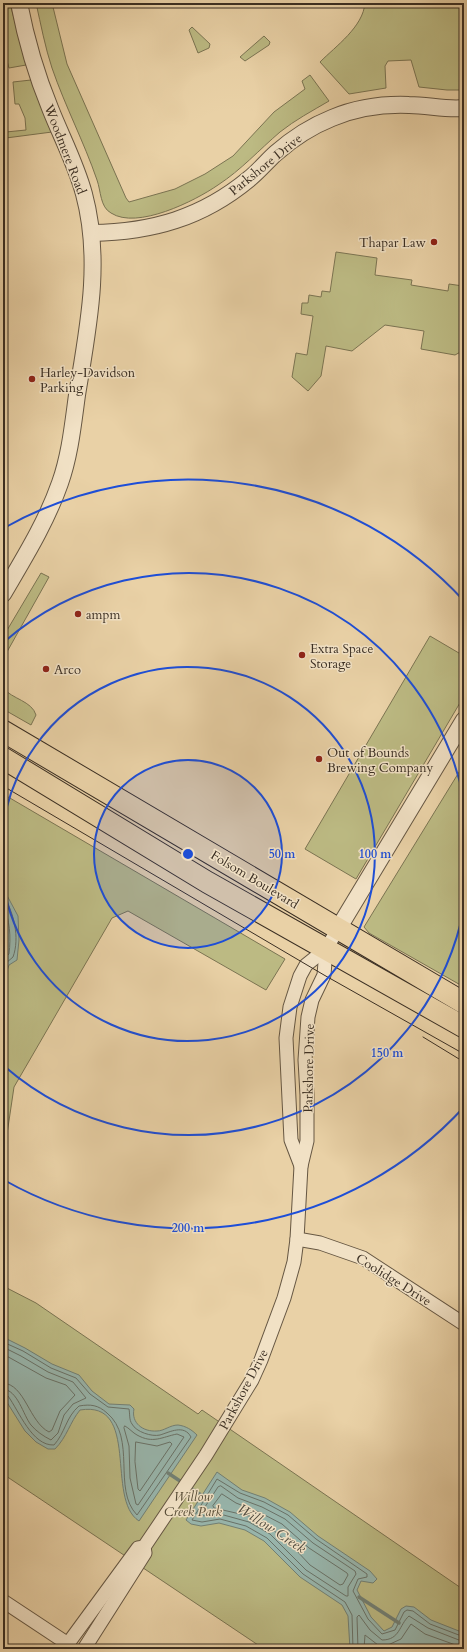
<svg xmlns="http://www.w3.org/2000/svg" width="467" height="1652" viewBox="0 0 467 1652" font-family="Cardo,serif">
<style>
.green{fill:#bcba83;stroke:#7b7452}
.water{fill:#98b6ad;stroke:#728075}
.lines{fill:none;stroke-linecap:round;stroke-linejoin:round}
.shore{stroke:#697268;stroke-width:1}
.stream{stroke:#728075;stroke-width:3.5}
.minor-casing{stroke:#665743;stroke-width:15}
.tertiary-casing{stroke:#665743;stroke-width:18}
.primary-casing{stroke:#3a2e22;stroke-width:23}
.minor{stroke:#f1e1c5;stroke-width:13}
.tertiary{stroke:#f1e1c5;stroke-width:16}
.primary{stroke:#e9d1a6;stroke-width:21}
.tram{stroke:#3a2e22;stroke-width:1}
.ring{fill:none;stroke:#1d4ed8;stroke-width:2}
.poi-dot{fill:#8f2418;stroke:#f1e1c5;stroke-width:1.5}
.labels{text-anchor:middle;stroke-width:3;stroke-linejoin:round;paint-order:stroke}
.street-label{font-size:13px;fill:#3a2e22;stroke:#f1e1c5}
.poi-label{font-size:13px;fill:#3a2e22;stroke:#f1e1c5;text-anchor:start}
.park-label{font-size:13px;font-style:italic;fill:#544a35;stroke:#f1e1c5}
.water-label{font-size:14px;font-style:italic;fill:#4d493e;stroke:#f1e1c5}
.centre{fill:#1d4ed8;stroke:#f1e1c5;stroke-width:2}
.ring-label{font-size:12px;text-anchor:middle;font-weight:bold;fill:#1d4ed8;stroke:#f1e1c5;stroke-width:3;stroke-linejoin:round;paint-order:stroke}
</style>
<rect width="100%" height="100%" fill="#e9d1a6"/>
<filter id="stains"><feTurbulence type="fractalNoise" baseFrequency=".005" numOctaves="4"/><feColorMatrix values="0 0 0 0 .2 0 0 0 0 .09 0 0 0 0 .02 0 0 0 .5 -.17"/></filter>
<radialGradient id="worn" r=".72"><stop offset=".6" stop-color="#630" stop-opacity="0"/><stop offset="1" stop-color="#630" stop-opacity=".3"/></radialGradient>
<g class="green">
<path d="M3,3H10L26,65L9,68L6,57H3Z"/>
<path d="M36,3H52L67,64L126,198L129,202L175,189L205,174L233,156L274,112L305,89L302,81L310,75L329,101C312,111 295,120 280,132C259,150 241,170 218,185C195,201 137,230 111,213C100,207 101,191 97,180C84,142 65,106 52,68C45,47 41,25 36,3Z"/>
<path d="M365,3H464V90H447L419,87L411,60L388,61L385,66L386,88L349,94L320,62C336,46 363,27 365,3Z"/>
<path d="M192,27L210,44L209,48L198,53L189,30Z"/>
<path d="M264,36L270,42L269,45L245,61L240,57Z"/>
<path d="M31,80L52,132L6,138V132L26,130L25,118L19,104H15L13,82Z"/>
<path d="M336,252L377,258L375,275L412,280L411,285L448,291L449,284L463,286L464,281V350L455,355L421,349L424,331L385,325L352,351L326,346L321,376L308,391L292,377L296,353L307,355L313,316L301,314L302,303H308L309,295L321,297L322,291L330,292Z"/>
<path d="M41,573L49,577L3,659V637Z"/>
<path d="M430,636L464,656V696L356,879L305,849Z"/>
<path d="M3,688C12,699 32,701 36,715L31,725L3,709Z"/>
<path d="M464,764V987L369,933L364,927Z"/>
<path d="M3,794L285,959L266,990L128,911L112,918L14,1087L3,1161Z"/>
<path d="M3,1286L36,1303L198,1414L202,1410L464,1590V1649H264L3,1474Z"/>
</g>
<g class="water">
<path d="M3,888L18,916L19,940L17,960L9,965L3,982Z"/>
<path d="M3,1337L25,1348L52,1364L79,1375L92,1391L109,1404L130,1405L134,1409C131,1423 143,1432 157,1431C164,1431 170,1425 178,1425C186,1426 192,1430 197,1435L139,1521C105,1499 141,1400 80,1410C70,1422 67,1437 55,1449H48L36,1442L25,1431L3,1396Z"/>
<path d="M217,1472L242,1490L265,1498L290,1512L318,1536L370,1571L377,1579L373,1583L361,1581L357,1590L371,1617L384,1631L392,1627L401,1609L406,1606L414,1607L431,1620L464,1633V1649H350L348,1616L342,1605L300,1577L264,1541L245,1530L219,1523L201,1526L191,1524L186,1520Z"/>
</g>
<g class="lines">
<g class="shore">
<path d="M3,895C14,912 20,938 13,957L6,963L3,971"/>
<path d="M3,904C10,920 11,937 9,954L3,959"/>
<path d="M3,1342L23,1351L51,1368L76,1378L90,1394L108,1407L129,1409C130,1414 129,1420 132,1424C136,1432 152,1437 160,1435C170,1432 184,1424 191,1437L137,1515C112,1489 137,1438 107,1413C98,1405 91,1404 79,1406C66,1417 65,1433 54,1445C32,1446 19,1411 8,1396L3,1394"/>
<path d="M3,1347L21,1356L48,1372L73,1382L86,1398L73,1404L64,1415L58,1433L51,1440C43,1436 36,1431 31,1425C23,1415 18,1390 3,1389"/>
<path d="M3,1354L46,1378L66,1385L75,1395L60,1411L52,1430L49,1432C29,1422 25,1384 3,1383"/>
<path d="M125,1426C129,1428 133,1433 137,1435C153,1444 162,1437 177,1434L184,1437L138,1505L136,1504L130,1478L129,1446L124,1428Z"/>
<path d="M136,1442L157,1446L170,1442L172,1444L140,1491L138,1489L135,1462Z"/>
<path d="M221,1486L238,1498L262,1507L285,1519L313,1543L355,1571L356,1574L348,1587V1596H346L306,1570L270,1534L249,1522L220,1514L201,1516V1513L218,1487Z"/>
<path d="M222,1494L236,1503L259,1512L282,1524L309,1548L347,1573L348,1575L343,1584L340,1585L310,1565L295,1549L271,1528L249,1516L214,1508L213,1506Z"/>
<path d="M353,1649L352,1615L345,1602L303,1574L267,1538L246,1526L220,1519L202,1522L192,1520L217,1479L240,1493L264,1502L288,1515L316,1539L367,1574V1577L358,1579L353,1591L368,1619L382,1634L395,1630L404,1612L407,1610L413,1611L430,1624L464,1637"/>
<path d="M358,1649L357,1617L359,1615L370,1630L382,1640C400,1640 399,1625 409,1616L428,1628L464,1642"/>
<path d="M364,1649L365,1635L378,1645H388L401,1639L411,1624L425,1634L464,1648"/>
</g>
<g class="stream">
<path d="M168,1473L204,1497"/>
<path d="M359,1597L399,1623"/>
</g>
<defs>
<g id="minor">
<path d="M301,1166L291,1140L286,1038L290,1007L300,976L306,965L326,949L338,929"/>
<path d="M297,1239L320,1243L363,1258L464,1324"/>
<path d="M3,1601L68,1644"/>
<path d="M64,1649L138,1548L144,1547L206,1455L252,1380L261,1360L284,1298L294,1262L297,1239L301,1166L307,1141V1095L305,1060L308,1017L312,1000L324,975L326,949"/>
<path d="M84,1649L145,1553L144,1547"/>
</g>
<g id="tertiary">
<path d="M92,233C152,232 202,218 249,179C259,171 267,161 276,153C292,139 312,126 332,118C356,108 384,104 409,105C428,105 446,110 464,108"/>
<path d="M3,594C24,558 46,523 60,483C70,455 73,424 77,395C88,328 102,261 84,194C76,164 61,136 50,108C36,74 26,39 19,3"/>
<path d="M338,929L464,720"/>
</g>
<g id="primary">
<path d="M3,731L464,1003"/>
<path d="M3,758L207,882L464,1027"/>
</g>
</defs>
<use href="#minor" class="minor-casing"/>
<use href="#tertiary" class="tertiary-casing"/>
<use href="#primary" class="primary-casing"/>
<use href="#minor" class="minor"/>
<use href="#tertiary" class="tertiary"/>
<use href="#primary" class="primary"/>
<g class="tram">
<path d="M3,786L324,975L464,1054"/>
<path d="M423,1037L464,1062"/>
</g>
</g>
<circle cx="188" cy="854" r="94" fill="#1d4ed8" fill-opacity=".12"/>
<g class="ring">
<circle cx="188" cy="854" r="94"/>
<path d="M3 826A187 187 0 1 1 3 882"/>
<path d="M464 908A281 281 0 0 1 4 1066M4 642A281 281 0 0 1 464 800"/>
<path d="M464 1107A374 374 0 0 1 4 1180M4 528A374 374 0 0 1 464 601"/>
</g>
<g class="poi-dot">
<circle cx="434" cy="242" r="4"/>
<circle cx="32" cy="379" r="4"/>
<circle cx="78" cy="614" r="4"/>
<circle cx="302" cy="655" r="4"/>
<circle cx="46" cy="669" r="4"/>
<circle cx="319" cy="759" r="4"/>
</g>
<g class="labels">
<g class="street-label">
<text transform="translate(66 149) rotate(69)" y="5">Woodmere Road</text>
<text transform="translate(265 164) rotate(-39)" y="5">Parkshore Drive</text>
<text transform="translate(255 879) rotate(31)" y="5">Folsom Boulevard</text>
<text transform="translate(308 1068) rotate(-89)" y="5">Parkshore Drive</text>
<text transform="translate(394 1279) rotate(32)" y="5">Coolidge Drive</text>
<text transform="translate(243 1389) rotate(-62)" y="5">Parkshore Drive</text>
</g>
<g class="poi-label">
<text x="426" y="247" text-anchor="end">Thapar Law</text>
<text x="40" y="377">Harley-Davidson<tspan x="40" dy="15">Parking</tspan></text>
<text x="86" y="619">ampm</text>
<text x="310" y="653">Extra Space<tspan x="310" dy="15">Storage</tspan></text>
<text x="54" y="674">Arco</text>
<text x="327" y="757">Out of Bounds<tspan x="327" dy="15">Brewing Company</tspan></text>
</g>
<g class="park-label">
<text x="193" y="1501">Willow<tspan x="193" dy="15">Creek Park</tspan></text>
</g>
<g class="water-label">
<text transform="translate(272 1528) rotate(33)" y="5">Willow Creek</text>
</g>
</g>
<circle cx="188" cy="854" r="6" class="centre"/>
<g class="ring-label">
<text x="282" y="858">50 m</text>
<text x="375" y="858">100 m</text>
<text x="387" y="1057">150 m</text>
<text x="188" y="1232">200 m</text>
</g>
<rect width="467" height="1652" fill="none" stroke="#e9d1a6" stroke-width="16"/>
<rect x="4" y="4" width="459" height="1644" fill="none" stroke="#3a2e22" stroke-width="2"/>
<rect x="8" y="8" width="451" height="1636" fill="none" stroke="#3a2e22"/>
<rect width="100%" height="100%" filter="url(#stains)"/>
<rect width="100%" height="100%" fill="url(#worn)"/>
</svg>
